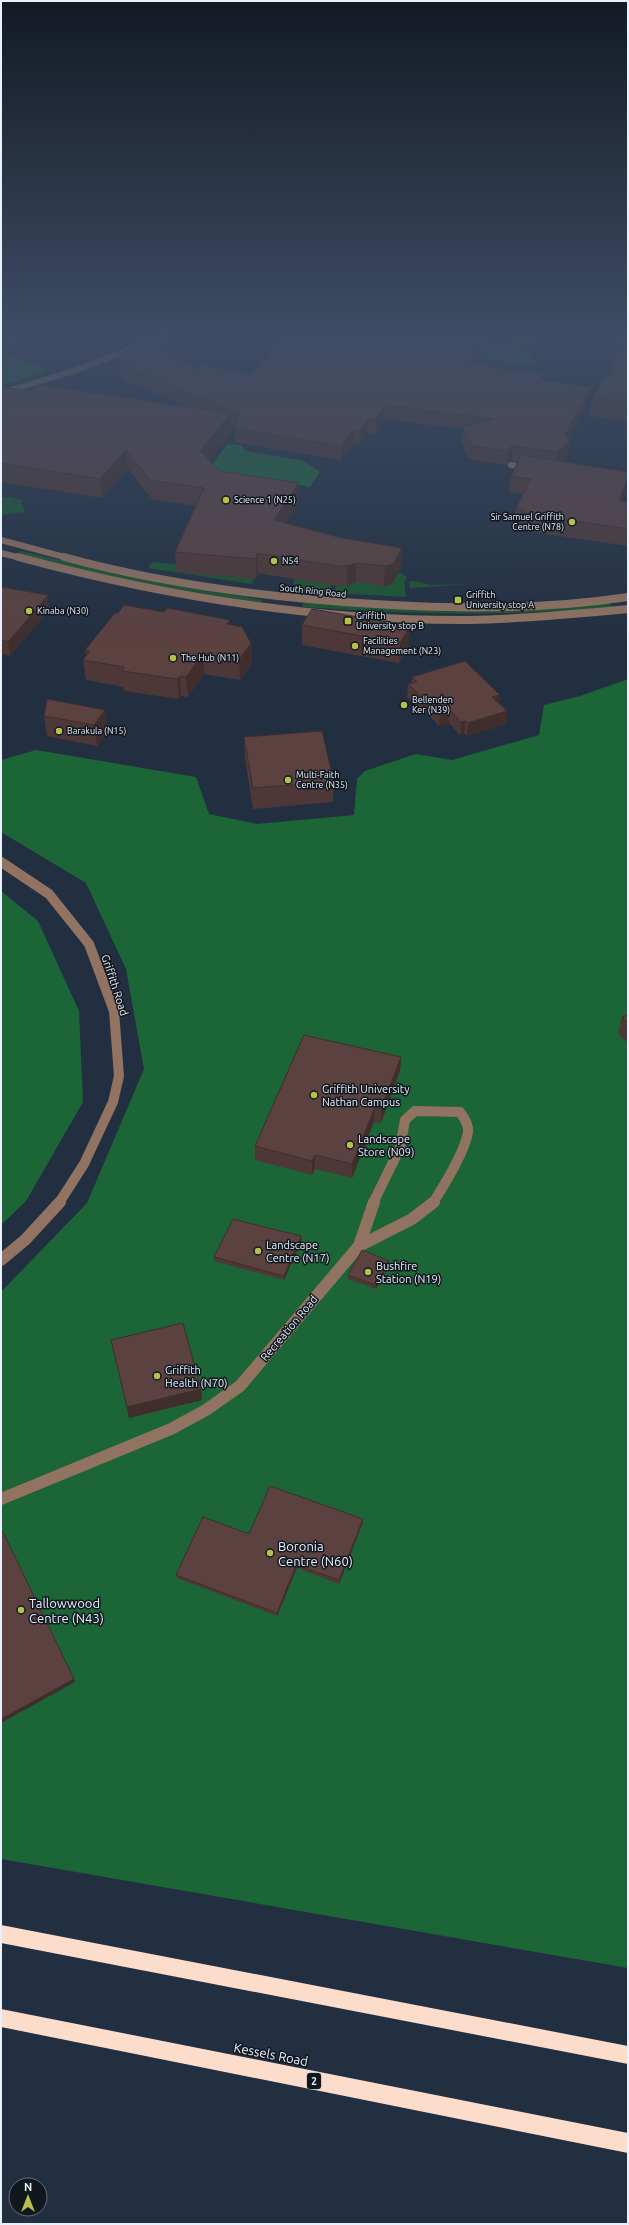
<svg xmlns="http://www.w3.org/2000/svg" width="629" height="2225" viewBox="0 0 629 2225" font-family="Ubuntu,sans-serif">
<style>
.green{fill:#1b5630}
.forest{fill:#1b6537}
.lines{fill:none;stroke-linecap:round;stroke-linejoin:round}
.minor-far3{stroke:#927362;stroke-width:6}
.minor-far2{stroke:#927362;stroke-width:8}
.minor-far1{stroke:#927362;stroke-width:10}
.minor{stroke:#927362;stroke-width:12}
.highway{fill:#fcddcc;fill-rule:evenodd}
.wall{fill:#4e3837}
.shaded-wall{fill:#402e2d}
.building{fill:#5b4140;stroke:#402e2d}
.poi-dot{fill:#b6c149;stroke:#11171f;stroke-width:1.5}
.labels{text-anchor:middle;stroke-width:3;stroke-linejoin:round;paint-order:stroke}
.far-poi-label{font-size:9px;fill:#e9f1fd;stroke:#11171f;text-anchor:start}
.far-street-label{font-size:9px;fill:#e9f1fd;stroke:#11171f}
.shield{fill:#11171f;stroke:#a8b0ba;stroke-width:1}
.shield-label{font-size:10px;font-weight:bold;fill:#e9f1fd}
.street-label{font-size:11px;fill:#e9f1fd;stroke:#11171f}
.poi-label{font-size:11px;fill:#e9f1fd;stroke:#11171f;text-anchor:start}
.near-poi-label{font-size:13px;fill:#e9f1fd;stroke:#11171f;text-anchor:start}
.near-street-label{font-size:13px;fill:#e9f1fd;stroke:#11171f}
</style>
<rect width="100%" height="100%" fill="#222f41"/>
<g class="green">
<path d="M1,496L23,500L21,503L25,512L1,515Z"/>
<path d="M21,551L132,577L263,600L261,602L241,600L118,579L18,554Z"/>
<path d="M152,562L180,565L177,572L254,578L252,584L148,568Z"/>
<path d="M400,572L407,578L404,582L406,597L332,593L337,586C345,587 348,583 355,582C366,580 378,587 390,585Z"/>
<path d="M295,579L332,585L327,593L324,594L300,591L299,588L293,584Z"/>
<path d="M414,581L432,585L471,584L410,588L409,582Z"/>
<path d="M304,602L425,610L609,603L613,607C509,617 407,614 302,607Z"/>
</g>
<g class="forest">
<path d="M1,332H5L7,337L16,341L5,353L49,371L1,385Z"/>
<path d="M486,342L524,346L538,366L476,358Z"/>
<path d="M228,444L241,445L246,451L304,461L320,472L310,487L290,483L283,490L209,468Z"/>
<path d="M628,679V1968L1,1859V1292L87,1203L144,1069L126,969L86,883L1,832V760L36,750L196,777L209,814L257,824L354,815L357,779L365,771L416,754L452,760L539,735L544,705L580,696Z"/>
<path d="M1,891L38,921L79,1011L83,1102L26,1201L1,1225Z"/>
</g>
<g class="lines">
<g class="minor-far3">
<path d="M1,393L77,370L173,332"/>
<path d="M511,465L529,468"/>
<path d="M1,540L68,558"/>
<path d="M1,553L21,558"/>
</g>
<g class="minor-far2">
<path d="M18,557C166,597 317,621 470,620C523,619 576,614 628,609"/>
<path d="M64,557C155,582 250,595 344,602C439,609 534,611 628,597"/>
</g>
<g class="minor-far1">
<path d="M1,862L49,894L89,944L114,1011L119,1076L113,1102L84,1164L59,1203"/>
<path d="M373,1203L400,1148L405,1120L415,1111L460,1112C464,1118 469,1124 468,1132C465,1152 444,1185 433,1203"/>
</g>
<g class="minor">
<path d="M359,1246L374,1202"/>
<path d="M359,1246L412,1219L434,1202"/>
<path d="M1,1260L25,1240L60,1202"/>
<path d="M1,1499L171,1429L206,1410L240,1386L359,1246"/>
</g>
<g class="highway">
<path d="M1,1925L628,2046V2064L1,1943Z"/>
<path d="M1,2009L628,2133V2153L1,2027Z"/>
</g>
</g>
<g class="wall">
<path d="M21,332H67L46,340Z"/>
<path d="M510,332H541L539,340L531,339L529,345L509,343Z"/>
<path d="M597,332H628V422L590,416L592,398L606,379L620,350L616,347L617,338L596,336Z"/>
<path d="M485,333L484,346L473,364L543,374L542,380L589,400L569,439L570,441L568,455L562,461L628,472V483L627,488L622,501L628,502V546L525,531L523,526L514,525L516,508L523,494L509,492L511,476L518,461H512L508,462L507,465L473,460L467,457L462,441L463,429L384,419L375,434L368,433L360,445L353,444L341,460L235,442V425L231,424L232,432L209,460L220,471L299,483V502L285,523L401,567L392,584L384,586L356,582L347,586H337L258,573L256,579L177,572L175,552L196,506L152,499L128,469L102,498L1,482V388L191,407L122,380L121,368L120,367L119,354L126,352V350L193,369L251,375Z"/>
<path d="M1,587L50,609L10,656L3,654L1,656Z"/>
<path d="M164,612L230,620V625L251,643L252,663L240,680L204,674L188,697L181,696L179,699L124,691L123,687L86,680L83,660L86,656L85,650L118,613Z"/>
<path d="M302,625L410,626L408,646L399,663L302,645Z"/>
<path d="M412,677L500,695L499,703L507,711L506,724L467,736L464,733L460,735L449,723L439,726L424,710L422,711L407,697L408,684L411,683Z"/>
<path d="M47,699L108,731L97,746L47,736L44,716Z"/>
<path d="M244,737L334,782L333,802L253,809L245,758Z"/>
<path d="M628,1015V1044L618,1033L622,1017Z"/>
<path d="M401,1057L400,1071L381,1123L374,1122L352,1178L315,1169L312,1175L255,1160V1146Z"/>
<path d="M302,1240L284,1280L214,1261V1257Z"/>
<path d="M388,1265L376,1289L348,1279V1275Z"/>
<path d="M111,1340L201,1389L202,1400L129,1418Z"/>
<path d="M363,1519V1522L339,1584L297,1568L277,1616L177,1578L176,1575L249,1534Z"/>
</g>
<g class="shaded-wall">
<path d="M57,332H67L46,340V336Z"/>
<path d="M530,332H532L531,339L529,345Z"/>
<path d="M540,332H541L539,340Z"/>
<path d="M485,333L484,346L465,377L466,363Z"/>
<path d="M591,387L589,400L566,444L570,441L568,455L555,467L557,452Z"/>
<path d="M384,405V419L375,434L376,420Z"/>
<path d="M231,413L232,432L201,470L200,451Z"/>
<path d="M368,419V433L360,445V431Z"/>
<path d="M353,430V444L341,460V446Z"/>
<path d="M513,446L512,461L508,462L507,465L508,451L509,448Z"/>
<path d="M126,450L128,469L102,498L100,479Z"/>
<path d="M628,477L627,488L616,517L619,501Z"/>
<path d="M299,483V502L274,540V520Z"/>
<path d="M402,548L401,567L392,584L384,586L385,566Z"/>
<path d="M257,553L258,573L256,579V559Z"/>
<path d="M356,563V582L347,586V566Z"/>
<path d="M48,595L50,609L10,656L8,642Z"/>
<path d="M230,620L231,640L227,624Z"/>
<path d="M410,626L408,646L399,663L400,643Z"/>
<path d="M251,643L252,663L240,680L239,660Z"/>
<path d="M1,645L3,654L1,656Z"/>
<path d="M203,653L204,674L188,697L186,677Z"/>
<path d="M180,676L181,696L179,699L177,679Z"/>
<path d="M500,695L498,707L492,697Z"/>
<path d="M423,698H425L424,710L422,711Z"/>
<path d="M105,710L108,731L97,746L94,725Z"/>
<path d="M450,710L449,723L439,726L440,713Z"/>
<path d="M507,711L506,724L467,736L468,723Z"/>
<path d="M466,721L464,733L460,735L461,722Z"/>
<path d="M401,1057L400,1071L381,1123V1109Z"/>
<path d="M375,1107L374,1122L352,1178V1164Z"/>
<path d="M315,1155V1169L312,1175V1161Z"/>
<path d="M301,1236L302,1240L284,1280V1276Z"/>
<path d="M389,1261L388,1265L376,1289V1285Z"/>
<path d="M201,1389L202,1400L129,1418L127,1407Z"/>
<path d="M363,1519V1522L339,1584V1580Z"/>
<path d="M296,1565L297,1568L277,1616V1613Z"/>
<path d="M74,1679L75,1682L1,1723V1719Z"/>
</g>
<g class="building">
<path d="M32,332H57L46,336Z"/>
<path d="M287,332H484L485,333L466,363L543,374L540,380L591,387L565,435L570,441L557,452L513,446L509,448L508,451L474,446L469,443L463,427L494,419L384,405L376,420L368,419L360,431L353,430L341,446L235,428L239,413L121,366L133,363L119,354L127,351L126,350L153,342L193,369L207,365L251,375Z"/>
<path d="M622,332H628V403L592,398L603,379H606L628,334Z"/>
<path d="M37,385L231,413L200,451L220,471L299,483L274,520L342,538L402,548L393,564L385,566L356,563L347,566H337L257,553L256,559L175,552L204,488L150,480L126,450L100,479L1,463V388L2,387L31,391Z"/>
<path d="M521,455L628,472V477L619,501L628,502V529L527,514L524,510L516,508L531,479L511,476Z"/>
<path d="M1,587L48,595L8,642L1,640Z"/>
<path d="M124,605L164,612L167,608L230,620L227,624L242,627L251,643L239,660L203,653L186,677L180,676L177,679L122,671L124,667L83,660L90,651L85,650L115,613H118Z"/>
<path d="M312,609L410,626L400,643L302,625Z"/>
<path d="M465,661L500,695L492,697L507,711L468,723L466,721L461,722L450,710L440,713L425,698H423L408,684L417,682L412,677Z"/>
<path d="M47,699L105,710L94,725L44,716Z"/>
<path d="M322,731L334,782L253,788L244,737Z"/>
<path d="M628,1015V1024L622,1017Z"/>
<path d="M304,1035L401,1057L381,1109L375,1107L352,1164L315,1155L312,1161L255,1146Z"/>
<path d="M233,1219L301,1236L284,1276L214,1257Z"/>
<path d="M362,1250L389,1261L376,1285L348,1275Z"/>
<path d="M183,1323L201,1389L127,1407L111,1340Z"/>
<path d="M270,1486L363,1519L339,1580L296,1565L277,1613L176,1575L203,1517L249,1534Z"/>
<path d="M3,1532L74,1679L1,1719V1533Z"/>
</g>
<linearGradient id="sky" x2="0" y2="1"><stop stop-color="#131a24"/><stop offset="0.52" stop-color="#3e4d65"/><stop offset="1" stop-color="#3e4d65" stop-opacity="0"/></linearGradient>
<rect width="629" height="643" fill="url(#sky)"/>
<g class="poi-dot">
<circle cx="226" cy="500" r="4"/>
<circle cx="572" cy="522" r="4"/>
<circle cx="274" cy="561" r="4"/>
<rect x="454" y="596" width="8" height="8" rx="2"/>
<circle cx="29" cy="611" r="4"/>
<rect x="344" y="617" width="8" height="8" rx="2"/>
<circle cx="355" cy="646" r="4"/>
<circle cx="173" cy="658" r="4"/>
<circle cx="404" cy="705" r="4"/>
<circle cx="59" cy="731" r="4"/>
<circle cx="288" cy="780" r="4"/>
<circle cx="314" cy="1095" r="4"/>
<circle cx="350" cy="1145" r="4"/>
<circle cx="258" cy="1251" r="4"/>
<circle cx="368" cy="1272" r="4"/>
<circle cx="157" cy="1376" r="4"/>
<circle cx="270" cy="1553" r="4"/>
<circle cx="21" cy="1610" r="4"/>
</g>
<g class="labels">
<g class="far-poi-label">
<text x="234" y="503">Science 1 (N25)</text>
<text x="564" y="520" text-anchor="end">Sir Samuel Griffith<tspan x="564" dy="10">Centre (N78)</tspan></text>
<text x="282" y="564">N54</text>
<text x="466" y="598">Griffith<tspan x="466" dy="10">University stop A</tspan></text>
<text x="37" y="614">Kinaba (N30)</text>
<text x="356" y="619">Griffith<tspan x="356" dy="10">University stop B</tspan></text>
<text x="363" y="644">Facilities<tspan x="363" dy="10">Management (N23)</tspan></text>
<text x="181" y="661">The Hub (N11)</text>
<text x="412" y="703">Bellenden<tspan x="412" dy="10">Ker (N39)</tspan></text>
<text x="67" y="734">Barakula (N15)</text>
<text x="296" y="778">Multi-Faith<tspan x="296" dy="10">Centre (N35)</tspan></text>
</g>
<g class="far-street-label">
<text transform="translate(313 591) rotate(6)" y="3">South Ring Road</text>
</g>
<rect class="shield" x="307" y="2073" width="14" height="16" rx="3"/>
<g class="shield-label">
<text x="314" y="2085">2</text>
</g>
<g class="street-label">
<text transform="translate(115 985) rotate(72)" y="4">Griffith Road</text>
<text transform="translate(289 1328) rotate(-50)" y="4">Recreation Road</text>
</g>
<g class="poi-label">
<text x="322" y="1093">Griffith University<tspan x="322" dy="13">Nathan Campus</tspan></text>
<text x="358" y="1143">Landscape<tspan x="358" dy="13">Store (N09)</tspan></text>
<text x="266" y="1249">Landscape<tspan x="266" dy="13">Centre (N17)</tspan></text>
<text x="376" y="1270">Bushfire<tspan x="376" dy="13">Station (N19)</tspan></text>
<text x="165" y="1374">Griffith<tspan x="165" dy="13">Health (N70)</tspan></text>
</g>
<g class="near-poi-label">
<text x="278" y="1551">Boronia<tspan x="278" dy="15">Centre (N60)</tspan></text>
<text x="29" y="1608">Tallowwood<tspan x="29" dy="15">Centre (N43)</tspan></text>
</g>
<g class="near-street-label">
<text transform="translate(271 2054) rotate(11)" y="5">Kessels Road</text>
</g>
</g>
<rect width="629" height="2225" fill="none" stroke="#e9f1fd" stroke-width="4"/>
<g transform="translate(28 2197)"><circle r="19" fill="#11171f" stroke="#676e78"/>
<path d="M0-3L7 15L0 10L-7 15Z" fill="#b6c149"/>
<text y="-6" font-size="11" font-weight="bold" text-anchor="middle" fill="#e9f1fd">N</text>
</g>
</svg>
